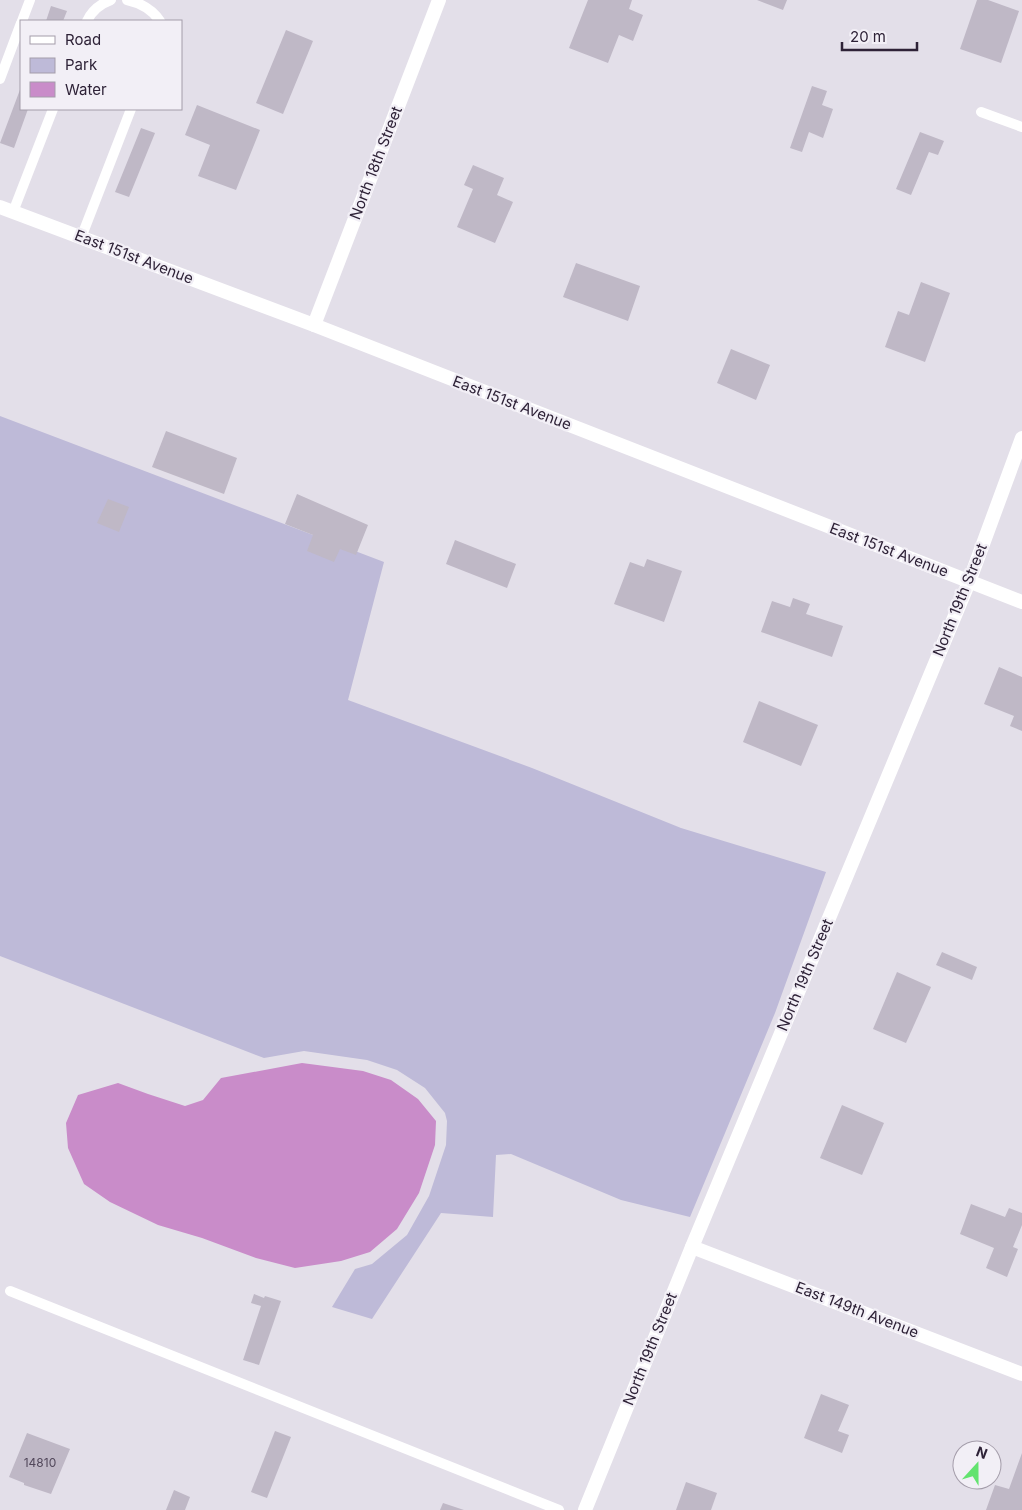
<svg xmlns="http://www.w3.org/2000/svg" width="1022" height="1510" viewBox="0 0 1022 1510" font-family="Inter,sans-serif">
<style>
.green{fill:#bebad8}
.water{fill:#c98cc9}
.building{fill:#bfb8c6}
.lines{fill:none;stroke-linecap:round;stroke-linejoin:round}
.service{stroke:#fff;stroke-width:10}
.minor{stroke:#fff;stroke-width:14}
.labels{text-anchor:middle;stroke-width:4.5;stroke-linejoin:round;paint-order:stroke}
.number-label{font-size:12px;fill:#52485b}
.street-label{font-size:15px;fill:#2e2237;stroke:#f2eff6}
</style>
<rect width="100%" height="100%" fill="#e3dfe9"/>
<path class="green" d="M0,416L384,562L348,700L532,768L681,828L826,872L775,1013L690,1217L621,1200L511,1154L496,1155L493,1217L441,1213L372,1319L332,1307L355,1269L372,1264L407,1235L429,1196L446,1145L447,1121L445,1113L425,1088L397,1070L367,1060L304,1051L264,1058L0,956Z"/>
<path class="water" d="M302,1063L363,1071L391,1080L418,1099L436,1121L435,1145L419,1193L397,1229L370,1252L341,1261L295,1268L256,1258L202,1238L158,1225L110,1202L84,1184L68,1148L66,1123L78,1095L118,1083L148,1094L185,1106L203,1100L221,1078Z"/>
<g class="building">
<path d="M588,0H632L629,9L643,15L633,41L619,35L608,63L569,48Z"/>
<path d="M757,0H787L783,10Z"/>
<path d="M977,0H988L1019,11L1001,63L960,49Z"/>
<path d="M51,6L67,11L63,21H46Z"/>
<path d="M286,30L313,41L283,114L256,103Z"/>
<path d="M812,86L827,91L822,105L833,109L823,138L809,132L802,152L790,148Z"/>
<path d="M21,87V109H28L14,148L0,143Z"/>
<path d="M197,105L260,130L236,190L198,176L210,145L185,135Z"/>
<path d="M141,128L155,133L129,197L115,192Z"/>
<path d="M920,132L944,141L938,155L929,152L911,195L896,189Z"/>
<path d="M473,165L504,178L497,195L513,202L495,243L457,227L473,189L464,185Z"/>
<path d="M576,263L640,286L628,321L563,297Z"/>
<path d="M921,282L950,293L925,362L885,347L898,311L909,315Z"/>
<path d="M731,349L770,365L756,400L717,383Z"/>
<path d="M166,431L237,458L224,494L152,467Z"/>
<path d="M297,494L368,525L356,555L340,549L334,562L307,551L313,535L285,524Z"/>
<path d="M108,499L129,507L119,532L97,523Z"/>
<path d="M455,540L516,564L507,588L446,564Z"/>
<path d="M647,559L682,571L664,622L614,604L630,562L644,567Z"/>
<path d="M793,598L810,604L806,614L843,626L832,657L761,632L772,601L790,607Z"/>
<path d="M999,667L1022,677V731L1010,726L1014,716L984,704Z"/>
<path d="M759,701L818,725L801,766L743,742Z"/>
<path d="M942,952L977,967L972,980L936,965Z"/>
<path d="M897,972L931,987L906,1043L873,1029Z"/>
<path d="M842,1105L884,1123L862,1175L820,1158Z"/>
<path d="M971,1204L1005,1217L1009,1208L1022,1213V1225L1013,1247L1018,1249L1007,1277L986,1268L994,1248L960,1234Z"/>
<path d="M254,1294L264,1298L265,1296L281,1301L259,1365L243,1360L261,1306L251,1303Z"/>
<path d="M821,1394L849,1405L838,1431L849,1435L842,1453L804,1438Z"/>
<path d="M275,1431L291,1437L267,1498L251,1492Z"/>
<path d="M27,1433L70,1449L51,1494L24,1485V1483L9,1477Z"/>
<path d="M1022,1453V1510H986L995,1485L1009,1489Z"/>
<path d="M686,1482L717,1493L711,1510H676Z"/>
<path d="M174,1490L190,1497L185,1510H166Z"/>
<path d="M443,1503L464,1510H440Z"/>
</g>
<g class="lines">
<g class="service">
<path d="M127,0C141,3 152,9 160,21"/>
<path d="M22,21L30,0"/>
<path d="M87,21C92,10 100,4 111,0"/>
<path d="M0,79L21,23"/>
<path d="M981,112L1022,127"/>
<path d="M13,212L53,109"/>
<path d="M81,238L131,109"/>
<path d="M10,1291L559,1510"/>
</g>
<g class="minor">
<path d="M0,207L314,325L1022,602"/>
<path d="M314,325L439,0"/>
<path d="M692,1247L1022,1374"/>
<path d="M585,1510L692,1247L969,582L1022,438"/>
</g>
</g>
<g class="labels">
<g class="number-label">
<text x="40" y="1467">14810</text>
</g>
<g class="street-label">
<text transform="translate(376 163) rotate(-69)" y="5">North 18th Street</text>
<text transform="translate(134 257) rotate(21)" y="5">East 151st Avenue</text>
<text transform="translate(512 403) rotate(21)" y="5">East 151st Avenue</text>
<text transform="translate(889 550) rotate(21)" y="5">East 151st Avenue</text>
<text transform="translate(960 600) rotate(-68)" y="5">North 19th Street</text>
<text transform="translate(805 975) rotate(-67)" y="5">North 19th Street</text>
<text transform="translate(857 1310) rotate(21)" y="5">East 149th Avenue</text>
<text transform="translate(650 1349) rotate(-68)" y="5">North 19th Street</text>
</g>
</g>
<rect x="20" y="20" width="162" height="90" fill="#f2eff6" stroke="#a49daa"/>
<rect x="30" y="36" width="25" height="8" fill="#ffffff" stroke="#a49daa"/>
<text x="65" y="45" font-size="15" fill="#2e2237">Road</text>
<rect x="30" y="58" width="25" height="15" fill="#bebad8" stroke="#a49daa"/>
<text x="65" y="70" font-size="15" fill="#2e2237">Park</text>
<rect x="30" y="82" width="25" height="15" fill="#c98cc9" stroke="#a49daa"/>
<text x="65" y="95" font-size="15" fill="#2e2237">Water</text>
<g transform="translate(977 1465) rotate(21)"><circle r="24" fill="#f2eff6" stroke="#a49daa"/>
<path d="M0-4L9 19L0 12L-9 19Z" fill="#63e36f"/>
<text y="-8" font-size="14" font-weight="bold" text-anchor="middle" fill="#2e2237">N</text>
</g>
<path d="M842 42v8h75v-8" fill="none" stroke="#2e2237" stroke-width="2.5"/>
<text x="850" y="42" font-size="15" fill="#2e2237" stroke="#f2eff6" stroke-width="4" paint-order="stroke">20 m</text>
</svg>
